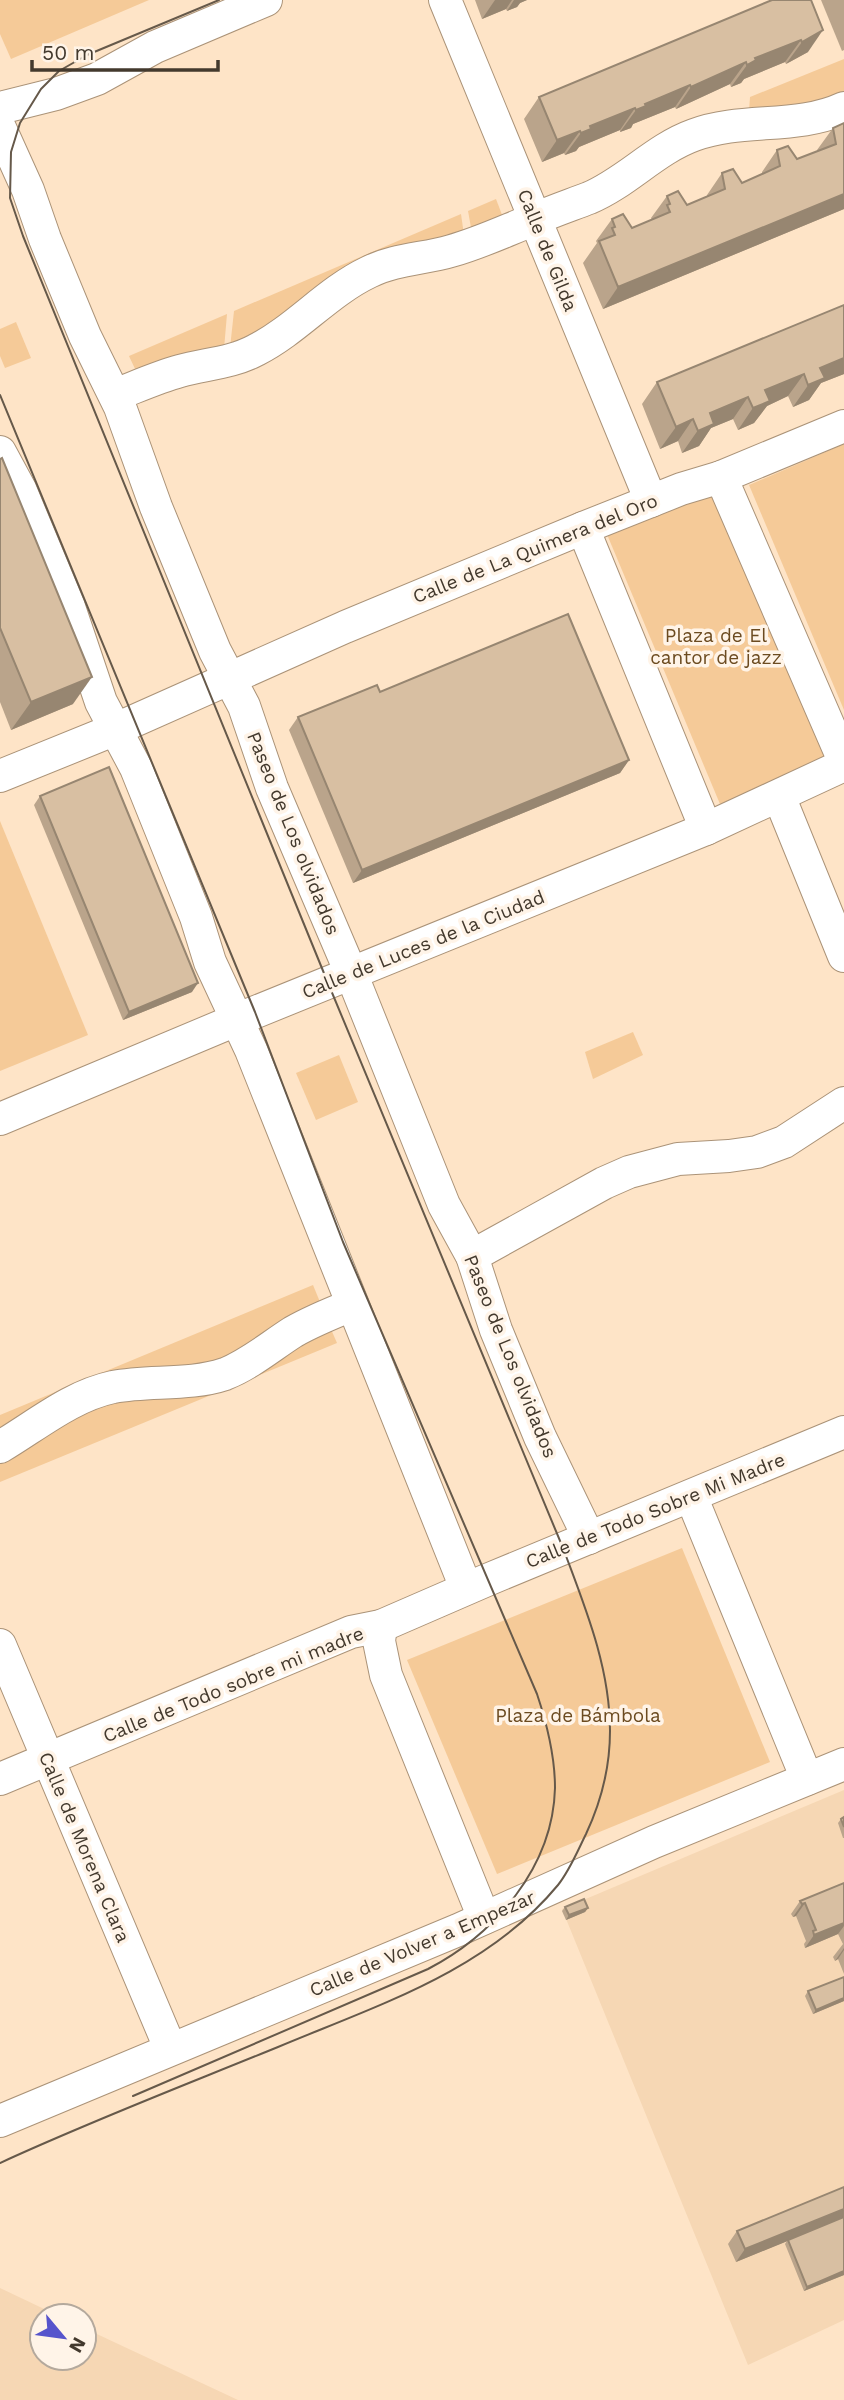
<svg xmlns="http://www.w3.org/2000/svg" width="844" height="2400" viewBox="0 0 844 2400" font-family="'Work Sans',sans-serif">
<style>
.built{fill:#f6d7b4}
.green{fill:#f5ca98}
.lines{fill:none;stroke-linecap:round;stroke-linejoin:round}
.minor-casing{stroke:#ab9378;stroke-width:34}
.minor{stroke:#fff;stroke-width:32}
.tram{stroke:#66594a;stroke-width:2}
.wall{fill:#baa48b}
.shaded-wall{fill:#978671}
.building{fill:#d8bfa2;stroke:#978671;stroke-width:2}
.labels{text-anchor:middle;stroke-width:7;stroke-linejoin:round;paint-order:stroke}
.street-label{font-size:19px;fill:#43392d;stroke:#fff4e8}
.park-label{font-size:19px;fill:#6c4b20;stroke:#fff4e8}
</style>
<rect width="100%" height="100%" fill="#fee4c7"/>
<g class="built">
<path d="M844,1790V2320L748,2365L562,1909Z"/>
<path d="M0,2288L59,2316H42V2358H84V2328L238,2400H0Z"/>
</g>
<g class="green">
<path d="M0,0H149L11,59L0,34Z"/>
<path d="M844,59V91L817,103L749,111L750,97Z"/>
<path d="M496,199L504,220L472,233L468,211Z"/>
<path d="M461,214L464,235L230,348L234,311Z"/>
<path d="M227,314L224,349L136,371L129,356Z"/>
<path d="M16,322L31,358L5,368L0,356V329Z"/>
<path d="M844,444V710L749,485Z"/>
<path d="M712,487L826,760L720,804L606,532Z"/>
<path d="M0,821L88,1035L0,1071Z"/>
<path d="M633,1032L643,1055L593,1079L585,1052Z"/>
<path d="M339,1055L358,1102L316,1120L296,1073Z"/>
<path d="M313,1285L320,1302L244,1348L218,1360L0,1432V1415Z"/>
<path d="M330,1327L337,1343L0,1482V1463L85,1411Z"/>
<path d="M682,1548L770,1762L497,1874L407,1660Z"/>
</g>
<g class="lines">
<defs>
<g id="minor">
<path d="M445,0L651,501"/>
<path d="M0,108L56,94L97,79L155,47L266,0"/>
<path d="M0,128L28,190L45,239L85,336L120,407L156,507L215,651L244,706L272,788L351,973L444,1205L472,1256L496,1330L540,1437L589,1538"/>
<path d="M115,395C136,387 158,377 180,371C205,364 232,363 256,350C297,329 327,292 369,272C395,259 424,259 451,251C480,243 507,230 535,219C553,211 571,205 589,198C627,182 655,149 694,135C742,117 797,130 844,108"/>
<path d="M0,452L20,489L69,607L101,702L136,768L196,917L210,962L251,1050L466,1588"/>
<path d="M721,477L844,761"/>
<path d="M583,528L706,829"/>
<path d="M0,776L116,729L345,627L583,528L681,489L721,477L844,426"/>
<path d="M779,796L844,956"/>
<path d="M0,1119L236,1020L706,829L844,765"/>
<path d="M472,1256L604,1183L629,1172L678,1159L729,1156L757,1152L784,1142L844,1103"/>
<path d="M0,1447C37,1425 71,1396 113,1387C150,1380 189,1386 225,1374C250,1364 271,1346 293,1332C312,1321 332,1313 352,1305"/>
<path d="M691,1496L807,1779"/>
<path d="M381,1626L379,1641L386,1675L484,1918"/>
<path d="M0,1645L170,2048"/>
<path d="M0,1779L351,1632L381,1626L487,1580L844,1432"/>
<path d="M0,2121L458,1930L654,1842L844,1764"/>
</g>
</defs>
<use href="#minor" class="minor-casing"/>
<use href="#minor" class="minor"/>
<g class="tram">
<path d="M0,395L255,1012L343,1242L537,1694C547,1724 555,1757 555,1788C553,1867 495,1934 428,1969L133,2096"/>
<path d="M0,2163C91,2121 185,2085 278,2047C378,2005 487,1971 558,1885C570,1870 578,1850 586,1834C601,1802 610,1766 610,1731C610,1667 585,1607 563,1548L328,983L23,236L10,198L11,152L20,123L41,89L59,71L87,55L219,0"/>
</g>
</g>
<g class="wall">
<path d="M475,0H527L520,3L517,7L507,11L506,9L482,19Z"/>
<path d="M811,0L808,52L786,64L785,62L744,79L741,83L731,87L730,84L676,109L675,107L633,124L631,128L620,132V130L579,147L576,151L565,155L564,153L542,162L524,119L539,97Z"/>
<path d="M821,0H844V50L842,51Z"/>
<path d="M844,123V209L603,309L583,263L597,243L596,241L612,219L632,228L652,220L651,218L667,196L687,205L707,197V195L722,173L742,183L762,174V172L777,150L797,159L818,151L817,150L833,128Z"/>
<path d="M844,305V375V374L821,383L809,400L793,407L788,396L767,406L754,423L738,430L733,419L711,428L699,446L682,453L678,441L660,449L642,404L657,382Z"/>
<path d="M0,459L73,704L11,730L0,702Z"/>
<path d="M380,692L629,760L620,773L353,883L289,730L298,717Z"/>
<path d="M40,796L192,992L123,1020L34,805Z"/>
<path d="M844,1817V1838H843L838,1823L841,1819Z"/>
<path d="M844,1883V1974L838,1959L835,1961L833,1957L843,1944L838,1934L805,1948L804,1944L806,1941L796,1916L793,1917L791,1914L800,1901Z"/>
<path d="M565,1907L588,1908L585,1912L566,1920L562,1911Z"/>
<path d="M844,1977V2001L813,2014L805,1996L808,1991Z"/>
<path d="M844,2187V2275L804,2291L785,2244L787,2241L736,2262L728,2244L737,2231Z"/>
</g>
<g class="shaded-wall">
<path d="M495,0H512L506,9L482,19Z"/>
<path d="M514,0H527L520,3L517,7L507,11Z"/>
<path d="M823,30L808,52L786,64L802,42Z"/>
<path d="M801,40L785,62L744,79L741,83L731,87L747,65L755,58Z"/>
<path d="M746,62L730,84L676,109L691,87Z"/>
<path d="M690,85L675,107L633,124L631,128L620,132L636,110L645,104Z"/>
<path d="M635,108L620,130L579,147L576,151L565,155L581,133L590,126Z"/>
<path d="M580,131L564,153L542,162L557,140Z"/>
<path d="M844,194V209L603,309L618,287Z"/>
<path d="M844,358V374L821,383L809,400L793,407L820,368Z"/>
<path d="M804,374L788,396L767,406L754,423L738,430L765,390Z"/>
<path d="M748,397L733,419L711,428L699,446L682,453L710,413Z"/>
<path d="M693,419L678,441L660,449L676,427Z"/>
<path d="M92,677L73,704L11,730L31,702Z"/>
<path d="M629,760L620,773L353,883L362,870Z"/>
<path d="M198,983L192,992L123,1020L129,1012Z"/>
<path d="M805,1903L796,1916L793,1917L802,1904Z"/>
<path d="M588,1908L585,1912L566,1920L569,1915Z"/>
<path d="M844,1923V1926L838,1934L805,1948L814,1935Z"/>
<path d="M844,1948V1950L838,1959L835,1961Z"/>
<path d="M844,1998V2001L813,2014L816,2010Z"/>
<path d="M844,2209V2218L736,2262L745,2249Z"/>
<path d="M844,2271V2275L804,2291L807,2287Z"/>
</g>
<g class="building">
<path d="M772,0H811L823,30L802,42L801,40L755,58L756,60L747,65L746,62L691,87L690,85L645,104L646,106L636,110L635,108L590,126L591,129L581,133L580,131L557,140L539,97Z"/>
<path d="M844,123V194L618,287L599,241L615,235L612,228L615,227L612,219L623,214L632,228L670,212L667,205L670,204L667,196L678,191L687,205L725,189L722,173L733,169L742,183L780,166L777,150L788,146L797,159L836,144L833,128Z"/>
<path d="M844,305V358L820,368L825,378L808,385L804,374L765,390L770,401L753,408L748,397L710,413L714,424L698,431L693,419L676,427L657,382Z"/>
<path d="M2,458L92,677L31,702L0,628V459Z"/>
<path d="M568,614L629,760L362,870L298,717L377,685L380,692Z"/>
<path d="M109,767L198,983L129,1012L40,796Z"/>
<path d="M844,1817V1827L841,1819Z"/>
<path d="M844,1883V1923L814,1935L813,1931L816,1930L805,1903L802,1904L800,1901Z"/>
<path d="M584,1899L588,1908L569,1915L565,1907Z"/>
<path d="M844,1977V1998L816,2010L808,1991Z"/>
<path d="M844,2187V2209L745,2249L737,2231Z"/>
<path d="M844,2217V2271L807,2287L788,2240Z"/>
</g>
<g class="labels">
<g class="street-label">
<text transform="translate(548 250) rotate(68)" y="7">Calle de Gilda</text>
<text transform="translate(535 548) rotate(-22)" y="7">Calle de La Quimera del Oro</text>
<text transform="translate(294 833) rotate(68)" y="7">Paseo de Los olvidados</text>
<text transform="translate(423 944) rotate(-22)" y="7">Calle de Luces de la Ciudad</text>
<text transform="translate(511 1356) rotate(68)" y="7">Paseo de Los olvidados</text>
<text transform="translate(655 1510) rotate(-22)" y="7">Calle de Todo Sobre Mi Madre</text>
<text transform="translate(233 1684) rotate(-22)" y="7">Calle de Todo sobre mi madre</text>
<text transform="translate(85 1847) rotate(67)" y="7">Calle de Morena Clara</text>
<text transform="translate(422 1943) rotate(-23)" y="7">Calle de Volver a Empezar</text>
</g>
<g class="park-label">
<text x="716" y="642">Plaza de El<tspan x="716" dy="22">cantor de jazz</tspan></text>
<text x="578" y="1722">Plaza de Bámbola</text>
</g>
</g>
<g transform="translate(63 2337) rotate(119)"><circle r="33" fill="#fff4e8" stroke="#b4a99d" stroke-width="2"/>
<path d="M0-5L12 26L0 18L-12 26Z" fill="#5654cc"/>
<text y="-10" font-size="19" font-weight="bold" text-anchor="middle" fill="#43392d">N</text>
</g>
<path d="M32 60v10h186v-10" fill="none" stroke="#43392d" stroke-width="3.5"/>
<text x="42" y="60" font-size="21" fill="#43392d" stroke="#fff4e8" stroke-width="5" paint-order="stroke">50 m</text>
</svg>
